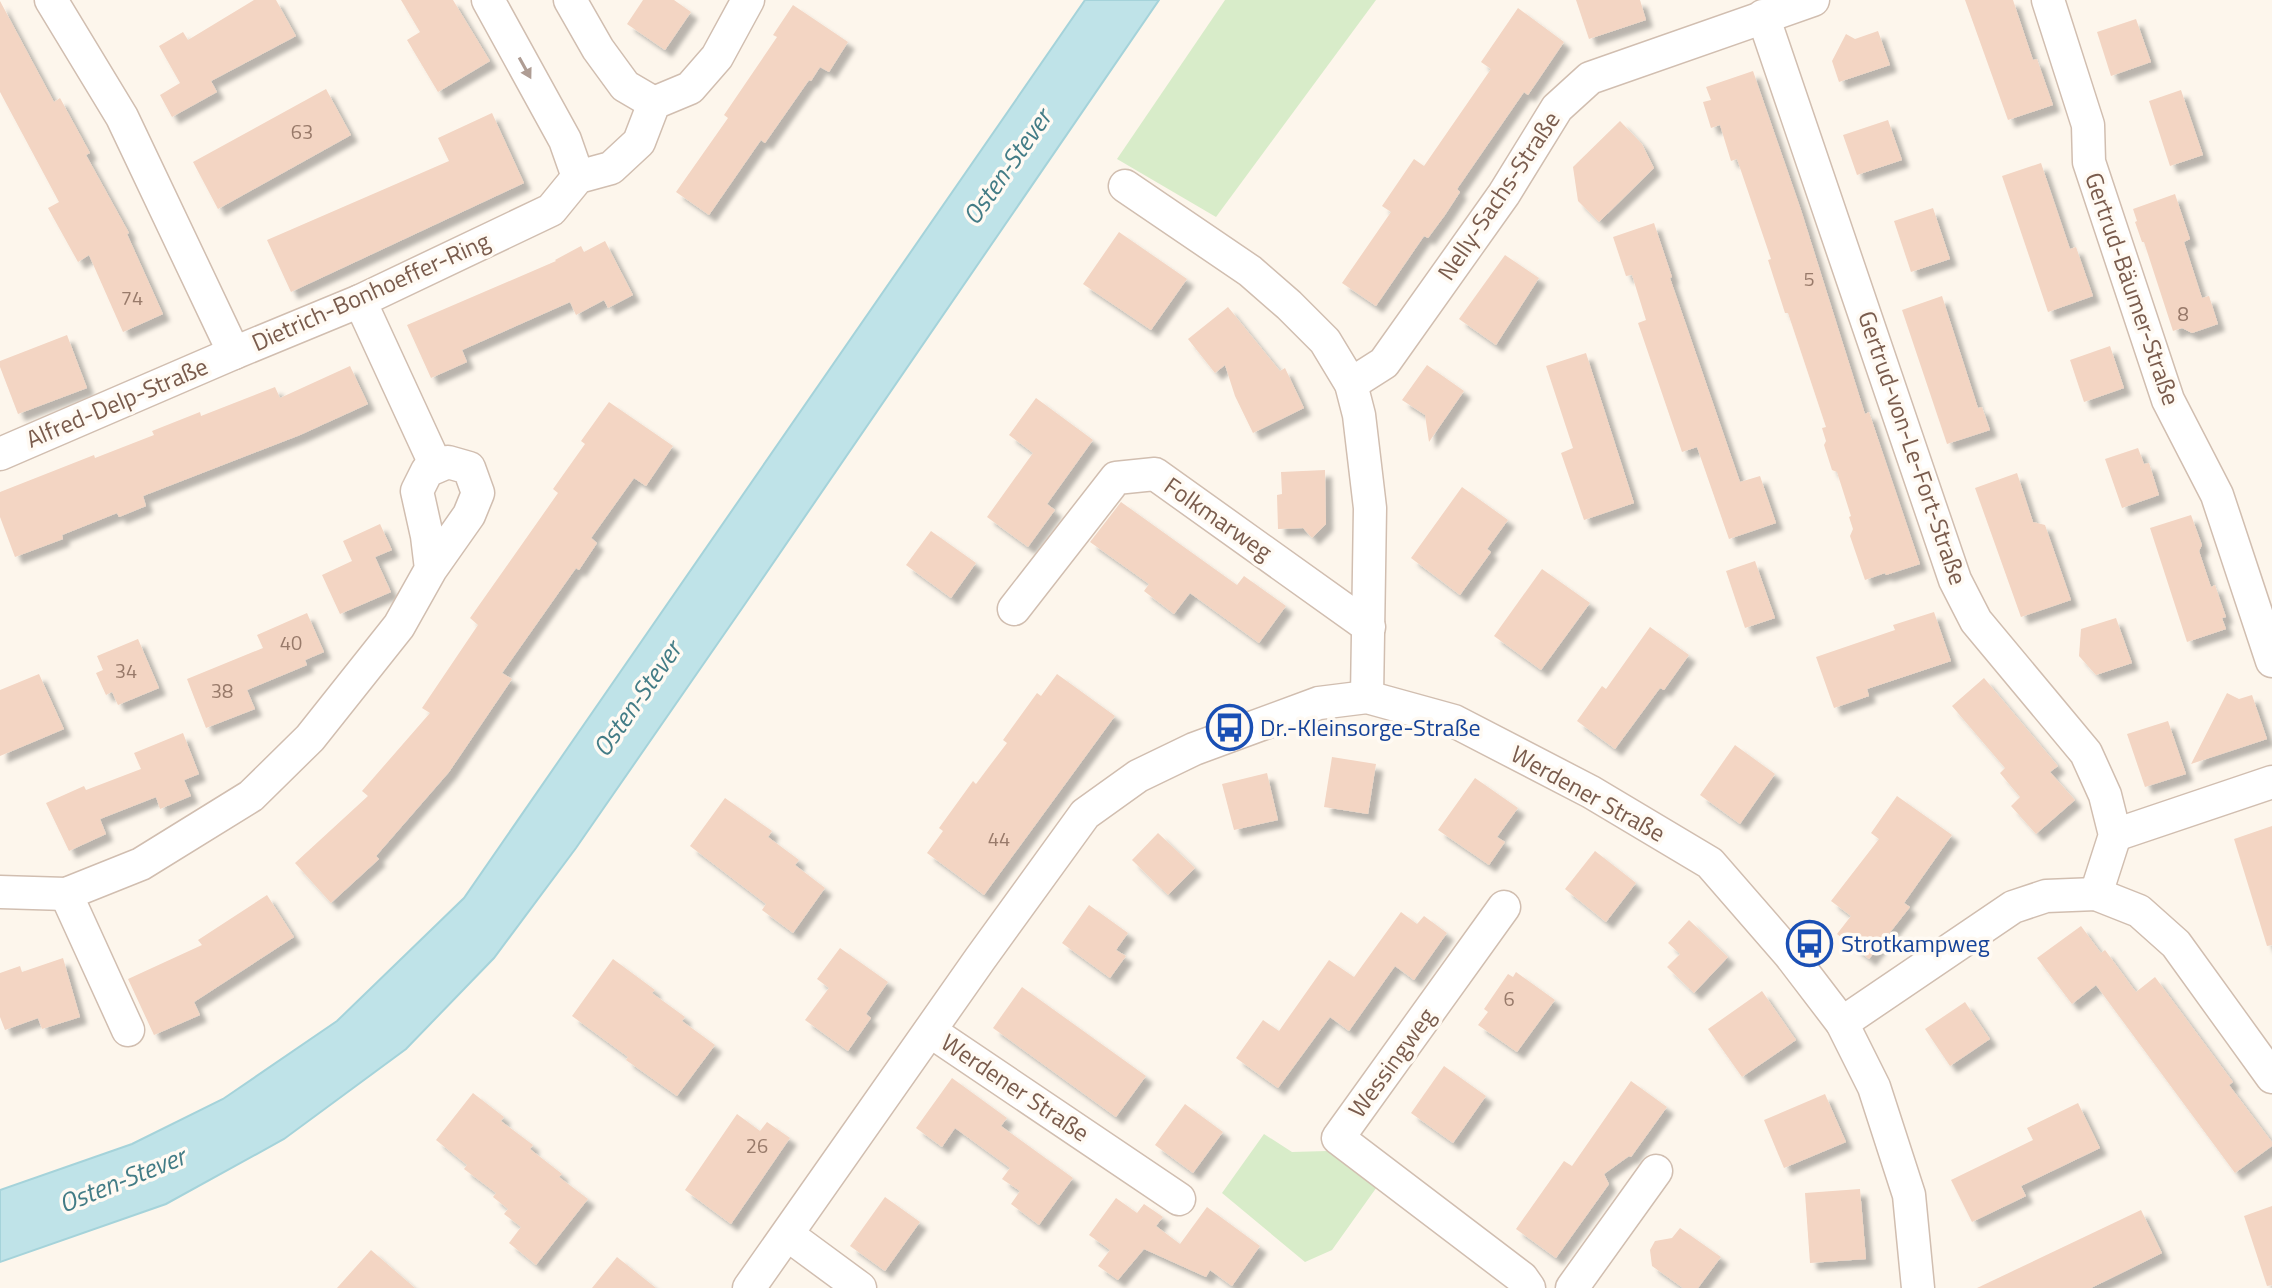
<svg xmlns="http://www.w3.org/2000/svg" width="2272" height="1288" viewBox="0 0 2272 1288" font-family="'Titillium Web',sans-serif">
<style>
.green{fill:#d8ecc9}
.water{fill:#bfe3e8;stroke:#a5d3da;stroke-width:2}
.building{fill:#f3d5c3;filter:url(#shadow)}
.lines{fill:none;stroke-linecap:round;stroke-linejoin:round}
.minor-casing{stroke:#d1beb0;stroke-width:35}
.minor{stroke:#fff;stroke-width:32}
.oneway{fill:#af9d94}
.labels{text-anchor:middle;stroke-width:7;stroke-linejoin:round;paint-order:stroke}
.number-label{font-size:20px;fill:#987a6a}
.street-label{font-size:24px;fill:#7a5c4d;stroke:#fffaf3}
.transit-label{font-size:24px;fill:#164399;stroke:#fffaf3;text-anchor:start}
.water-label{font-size:26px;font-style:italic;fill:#437c86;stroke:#fffaf3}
</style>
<defs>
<filter id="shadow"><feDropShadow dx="7" dy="7" stdDeviation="2" flood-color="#0004"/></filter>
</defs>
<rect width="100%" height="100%" fill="#fdf6ec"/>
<g class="green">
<path d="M1225,0H1376L1216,217L1117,159Z"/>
<path d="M1264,1134L1292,1152L1327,1151L1379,1184L1332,1250L1305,1262L1222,1193Z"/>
</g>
<path class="water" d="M1085,0H1159L745,604L576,848L494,958L406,1049L284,1139L166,1204L0,1262V1190L132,1144L223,1099L337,1021L464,898Z"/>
<g class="building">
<path d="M254,0H276L296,36L211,81L217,92L172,117L160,95L180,83L159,46L183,32L188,40Z"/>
<path d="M401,0H453L490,61L438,92L407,40L420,32Z"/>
<path d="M643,0H674L691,12L665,50L627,24Z"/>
<path d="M1576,0H1640L1646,20L1589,39Z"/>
<path d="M1965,0H2013L2033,60L2037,59L2053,105L2008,120Z"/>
<path d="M0,1L54,102L60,98L90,153L86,155L129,233L127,234L163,314L123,332L89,255L78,262L48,208L59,202L0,92Z"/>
<path d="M793,5L848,42L829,72L820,67L811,81L809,80L765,143L761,140L709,215L676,192L728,118L724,115L777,37L773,35Z"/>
<path d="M1518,8L1564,42L1528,95L1524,92L1457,189L1460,192L1445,215L1428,238L1424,236L1376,306L1342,283L1391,212L1382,206L1414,159L1424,166L1491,69L1481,62Z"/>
<path d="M2136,19L2151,62L2111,76L2097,32Z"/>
<path d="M1878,31L1890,65L1839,82L1832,61L1846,34L1855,39Z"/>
<path d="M1753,71L1801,210L1865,414L1869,412L1920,564L1886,575L1885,573L1865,580L1850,536L1853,529L1849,517L1851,516L1837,472L1832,470L1824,445L1826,441L1822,428L1826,427L1788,313H1785L1768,260L1771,259L1737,159L1731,161L1720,125L1711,128L1703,102L1711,100L1706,87Z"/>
<path d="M326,89L351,135L218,209L193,162Z"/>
<path d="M2181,90L2203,155L2170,166L2149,101Z"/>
<path d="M492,113L524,183L291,292L267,240L449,161L438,138Z"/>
<path d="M1888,120L1902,160L1857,175L1843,135Z"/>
<path d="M1620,121L1642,144L1654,168L1599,222L1578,201L1573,167Z"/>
<path d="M2041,163L2070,249L2076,247L2093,296L2048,312L2002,176Z"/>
<path d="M2175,194L2190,239L2184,242L2202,298L2209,296L2218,324L2192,333L2182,328L2173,331L2144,242H2142L2135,222L2137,221L2133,209Z"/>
<path d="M1933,208L1950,259L1911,272L1894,221Z"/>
<path d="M1654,223L1672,277L1670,278L1740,482L1760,476L1776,523L1729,539L1697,447L1682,452L1638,323L1646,320L1632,275L1626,276L1613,237Z"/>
<path d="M1119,232L1187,279L1151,330L1083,284Z"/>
<path d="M605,241L633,295L608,308L604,300L576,315L570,302L462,350L467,362L431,378L407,325L556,261L555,260L581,246L584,252Z"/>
<path d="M1505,255L1539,278L1496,345L1459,319Z"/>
<path d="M1942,296L1978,408L1982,407L1990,430L1947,444L1902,310Z"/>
<path d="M1228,307L1280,371L1285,368L1304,408L1253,433L1235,396L1225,365L1215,373L1188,339Z"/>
<path d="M67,335L87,388L18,414L0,367V361Z"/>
<path d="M2110,346L2124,388L2084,402L2070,360Z"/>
<path d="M1586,353L1634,503L1584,520L1561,453L1573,448L1546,366Z"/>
<path d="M1427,365L1464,391L1429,442L1425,415L1402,400Z"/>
<path d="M350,366L368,404L300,435L143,496L146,506L119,517L117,513L62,535L63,539L15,557L0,517V492L94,455L95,458L154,435L152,431L200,412L201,416L275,387L280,398Z"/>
<path d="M1036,398L1093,440L1047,504L1055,510L1028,547L987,517L1033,453L1009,435Z"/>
<path d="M609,402L673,446L646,486L634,478L591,538L597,543L579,570L576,568L502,673L512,679L449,772L376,856L379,859L331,903L295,863L368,796L362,791L430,713L422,708L478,625L470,618L558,493L553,489L585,444L581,441Z"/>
<path d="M2138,448L2144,464L2149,463L2159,495L2122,508L2105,459Z"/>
<path d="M1325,470L1326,524L1312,538L1303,528L1278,529L1277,495L1282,494L1281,472Z"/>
<path d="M2017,473L2033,522L2045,525L2071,600L2021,617L1975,488Z"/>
<path d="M1462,487L1508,520L1487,549L1491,552L1460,595L1411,558Z"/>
<path d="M1121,502L1237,585L1244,576L1286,606L1259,643L1190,593L1174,614L1144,591L1149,584L1090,542Z"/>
<path d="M2191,515L2202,545L2199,551L2211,587L2215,585L2226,617L2222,618L2226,629L2187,642L2150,528Z"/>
<path d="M380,524L392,550L375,557L391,592L340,614L322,575L352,561L343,541Z"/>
<path d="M931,531L976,563L951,598L906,565Z"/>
<path d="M1755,561L1775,618L1745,628L1726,571Z"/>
<path d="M1542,569L1590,603L1541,670L1494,636Z"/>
<path d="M1934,612L1951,661L1867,689L1869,696L1834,708L1816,657L1895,630L1893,625Z"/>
<path d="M307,613L324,652L305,660L307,665L247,690L255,709L206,728L187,679L263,648L257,635Z"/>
<path d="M2116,618L2132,663L2096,675L2079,656L2081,629Z"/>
<path d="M1650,627L1689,655L1664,690L1660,688L1615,749L1577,721L1602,686L1606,689Z"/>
<path d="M138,639L159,688L118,705L112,692L106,695L96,673L103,670L97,656Z"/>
<path d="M39,674L64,729L0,756V690Z"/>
<path d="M1057,674L1115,716L984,895L927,853L943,831L939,828L973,781L976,784L991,764L1007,743L1003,740L1037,693L1041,696Z"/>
<path d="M1984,678L2058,766L2050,772L2075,800L2036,834L2011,806L2020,797L2000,773L2005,768L1952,706Z"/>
<path d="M2227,693L2239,699L2252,695L2267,739L2191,764Z"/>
<path d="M2168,721L2186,774L2145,787L2127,734Z"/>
<path d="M183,733L199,774L184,780L191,796L160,809L156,797L100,819L106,834L69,851L46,803L84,786L86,790L141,769L134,753Z"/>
<path d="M1735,745L1775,774L1740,824L1700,795Z"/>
<path d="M1332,757L1376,764L1368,814L1324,807Z"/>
<path d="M1267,773L1278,820L1234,830L1222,784Z"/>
<path d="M1475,778L1518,808L1497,837L1505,842L1489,865L1438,830Z"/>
<path d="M1897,796L1952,835L1904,903L1910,907L1869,959L1837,934L1851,916L1831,901L1879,839L1871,833Z"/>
<path d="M725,798L772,831L768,837L799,860L795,865L825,888L793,933L762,910L766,904L690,846Z"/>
<path d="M2272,826V945L2267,946L2234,839Z"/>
<path d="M1158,833L1195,868L1168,895L1132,860Z"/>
<path d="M1595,851L1636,883L1606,922L1565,889Z"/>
<path d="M267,895L294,937L194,1002L200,1015L154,1035L128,979L202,945L198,940Z"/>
<path d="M1089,905L1128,933L1116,950L1126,956L1110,978L1062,943Z"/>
<path d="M1401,912L1417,924L1424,916L1447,933L1414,980L1395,966L1349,1031L1330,1017L1278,1088L1236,1058L1263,1020L1279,1031L1329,960L1354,977Z"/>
<path d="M1689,920L1728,957L1694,993L1667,967L1680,954L1668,943Z"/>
<path d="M2081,926L2101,953L2105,950L2136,992L2155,977L2233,1082L2229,1085L2272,1142V1146L2235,1173L2096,985L2072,1004L2037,958Z"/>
<path d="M840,948L888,982L866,1014L871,1018L848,1051L805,1020L829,988L817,979Z"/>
<path d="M63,958L80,1017L42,1029L38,1018L5,1030L0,1017V973L20,966L22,972Z"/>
<path d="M613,959L655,990L652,993L685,1017L682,1021L715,1045L677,1096L626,1060L628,1057L572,1016Z"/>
<path d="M1516,972L1555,1000L1517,1052L1478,1025L1488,1012L1484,1009L1508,974L1513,977Z"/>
<path d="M1022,987L1146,1076L1116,1117L993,1028Z"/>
<path d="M1762,991L1796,1040L1742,1077L1708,1029Z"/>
<path d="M1965,1002L1990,1039L1950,1066L1925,1029Z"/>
<path d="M1444,1066L1486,1096L1453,1143L1411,1113Z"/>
<path d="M952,1078L1007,1118L1001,1126L1073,1178L1039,1225L1011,1204L1020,1191L1002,1179L1010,1168L955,1128L942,1147L916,1128Z"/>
<path d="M1631,1081L1667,1107L1631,1157L1629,1156L1604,1174L1609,1184L1556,1258L1516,1229L1564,1161L1572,1166Z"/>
<path d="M473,1093L504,1117L501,1121L533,1145L530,1149L562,1174L559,1177L588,1199L536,1265L509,1243L521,1227L504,1214L508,1209L493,1197L496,1193L464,1169L467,1165L436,1140Z"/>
<path d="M1825,1094L1846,1142L1784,1168L1764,1120Z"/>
<path d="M2078,1103L2100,1148L2021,1186L2026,1196L1972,1222L1951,1180L2033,1140L2027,1128Z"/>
<path d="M1185,1104L1223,1132L1193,1173L1155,1145Z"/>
<path d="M737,1114L760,1131L767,1122L790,1138L731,1224L685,1190Z"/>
<path d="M1860,1189L1866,1259L1810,1263L1805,1193Z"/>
<path d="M885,1197L920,1222L885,1271L850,1246Z"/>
<path d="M1116,1198L1137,1213L1144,1204L1163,1217L1156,1226L1180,1244L1207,1207L1260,1246L1232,1286L1210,1270L1206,1277L1144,1249L1118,1280L1098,1266L1110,1250L1089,1235Z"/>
<path d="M2272,1206V1285L2267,1286L2244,1216Z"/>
<path d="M2141,1210L2162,1253L2091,1288H1977Z"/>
<path d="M1680,1228L1721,1257L1698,1288H1683L1652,1266L1650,1250L1655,1241L1672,1238Z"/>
<path d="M371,1250L415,1288H337Z"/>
<path d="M617,1257L656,1288H592Z"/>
</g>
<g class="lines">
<defs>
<g id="minor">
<path d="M51,0L122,117L234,353L360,301L551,210L578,177L611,168L639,142L654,103L690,88L717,57L748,0"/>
<path d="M488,0L565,140L578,177"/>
<path d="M570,0L598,49L625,86L654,103"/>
<path d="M2048,0L2088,125L2089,162L2168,400L2217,495L2272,661"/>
<path d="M1763,16L1955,580L1976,621L2086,753L2105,795L2115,835L2096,894"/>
<path d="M1125,186L1250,271L1289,305L1325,341L1351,384L1359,415L1370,508L1367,697"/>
<path d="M360,301L436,466"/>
<path d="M1351,384L1384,363L1504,194L1557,108L1590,78L1813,0"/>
<path d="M0,454L234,353"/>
<path d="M1014,609L1116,478L1155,474L1369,627"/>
<path d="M2115,835L2272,782"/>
<path d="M0,892L66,894L141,864L251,796L310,738L399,626L431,569L469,515L478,493L469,468L448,462L427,471L417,491L427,536L431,569"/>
<path d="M66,894L128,1030"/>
<path d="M1504,907L1338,1138L1522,1278L1529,1288"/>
<path d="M1842,1023L2013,907L2046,896L2096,894L2139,911L2176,944L2272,1077"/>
<path d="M930,1031L1179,1199"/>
<path d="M788,1235L860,1288"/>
<path d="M749,1288L980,959L1085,814L1138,776L1194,749L1319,703L1367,697L1454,721L1591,792L1710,863L1790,955L1842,1023L1874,1087L1909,1195L1918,1288"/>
<path d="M1572,1288L1656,1171"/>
</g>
</defs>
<use href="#minor" class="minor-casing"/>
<use href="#minor" class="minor"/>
</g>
<defs><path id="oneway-solid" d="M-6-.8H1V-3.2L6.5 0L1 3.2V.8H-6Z" transform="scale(2)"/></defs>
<use class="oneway" href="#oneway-solid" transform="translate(525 68) rotate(61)"/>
<defs>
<symbol id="bus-ring" viewBox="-11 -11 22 22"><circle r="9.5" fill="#fffaf3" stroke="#1a4fb4" stroke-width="1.5"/><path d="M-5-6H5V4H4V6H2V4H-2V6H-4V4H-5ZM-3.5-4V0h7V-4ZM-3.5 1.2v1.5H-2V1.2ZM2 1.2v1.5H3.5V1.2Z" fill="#1a4fb4"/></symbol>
</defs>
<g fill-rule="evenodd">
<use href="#bus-ring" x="1204" y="702" width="51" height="51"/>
<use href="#bus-ring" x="1784" y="918" width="51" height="51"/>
</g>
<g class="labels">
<g class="number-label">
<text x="302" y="139">63</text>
<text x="1809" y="286">5</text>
<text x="132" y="305">74</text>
<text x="2183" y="321">8</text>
<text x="291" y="650">40</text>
<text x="126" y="678">34</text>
<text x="222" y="698">38</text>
<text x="999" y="846">44</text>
<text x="1509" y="1006">6</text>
<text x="757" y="1153">26</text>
</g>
<g class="street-label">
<text transform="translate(1499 196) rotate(-56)" y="8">Nelly-Sachs-Straße</text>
<text transform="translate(2132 289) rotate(71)" y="8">Gertrud-Bäumer-Straße</text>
<text transform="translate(371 292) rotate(-24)" y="8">Dietrich-Bonhoeffer-Ring</text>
<text transform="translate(117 403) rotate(-23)" y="8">Alfred-Delp-Straße</text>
<text transform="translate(1912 448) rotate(71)" y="8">Gertrud-von-Le-Fort-Straße</text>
<text transform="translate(1218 519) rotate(35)" y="8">Folkmarweg</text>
<text transform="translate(1588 794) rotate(29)" y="8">Werdener Straße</text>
<text transform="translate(1392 1063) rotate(-54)" y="8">Wessingweg</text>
<text transform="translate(1015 1088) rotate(34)" y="8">Werdener Straße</text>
</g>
<g class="transit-label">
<text x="1260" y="736">Dr.-Kleinsorge-Straße</text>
<text x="1841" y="952">Strotkampweg</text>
</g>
<g class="water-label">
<text transform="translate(1007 167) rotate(-55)" y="9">Osten-Stever</text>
<text transform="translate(637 699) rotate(-55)" y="9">Osten-Stever</text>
<text transform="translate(122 1180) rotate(-22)" y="9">Osten-Stever</text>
</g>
</g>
</svg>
